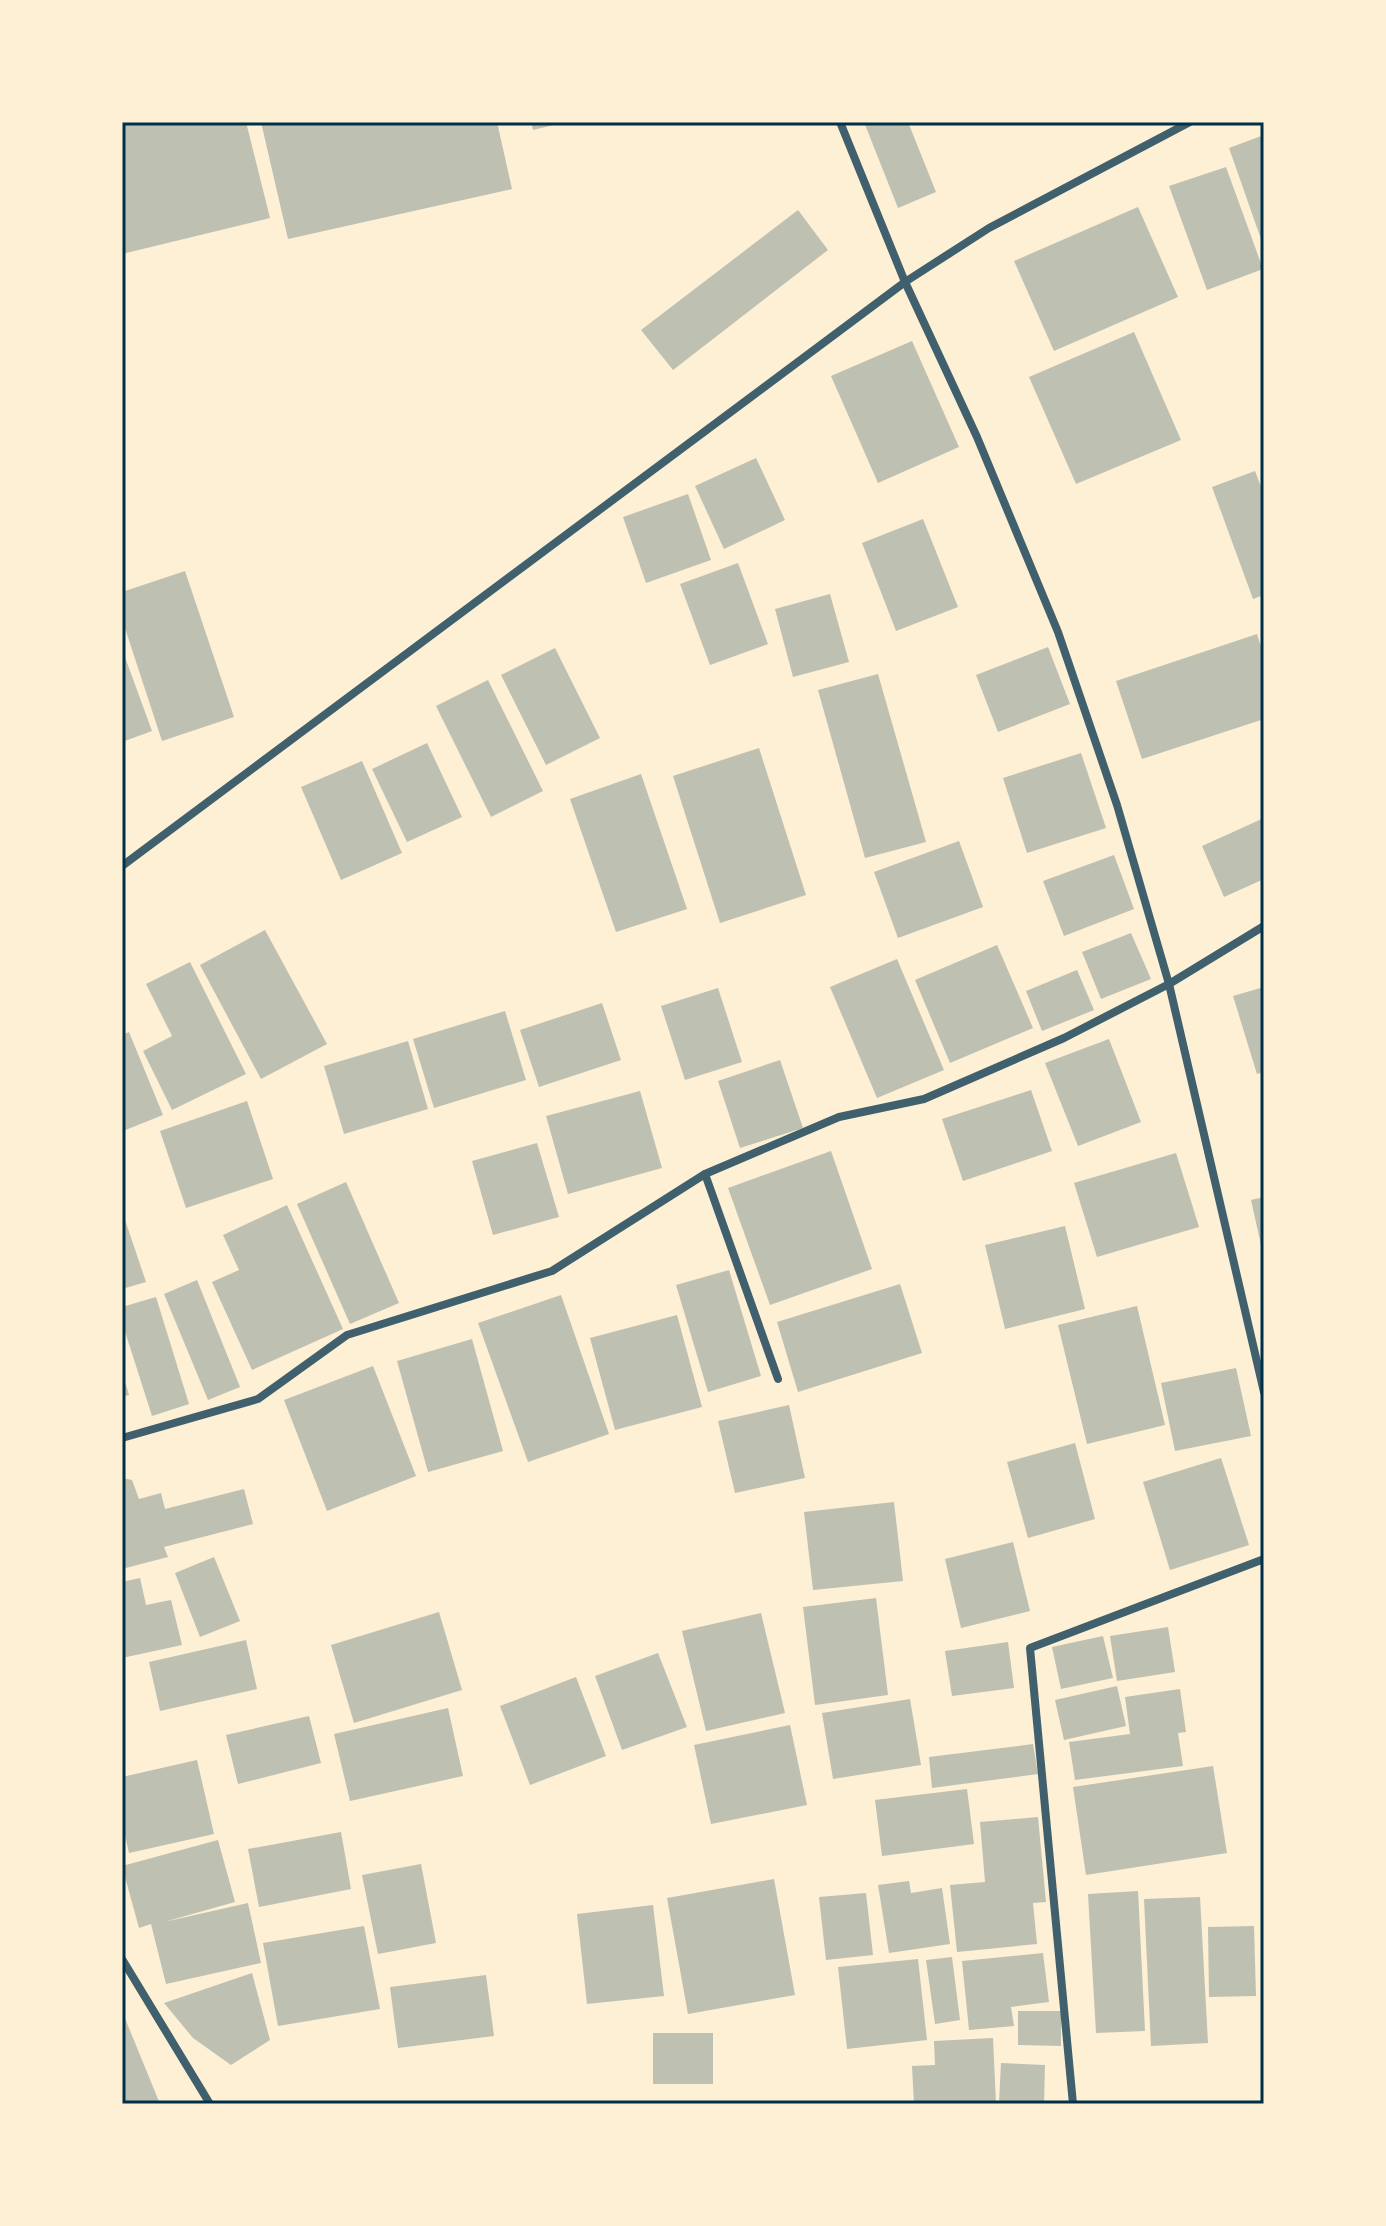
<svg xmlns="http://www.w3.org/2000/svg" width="1386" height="2226" viewBox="0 0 1386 2226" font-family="'DejaVu Sans',sans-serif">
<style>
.building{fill:#bec0b2}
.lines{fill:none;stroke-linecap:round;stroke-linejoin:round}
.minor{stroke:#3f606c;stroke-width:8}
.neatline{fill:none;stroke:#003049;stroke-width:3}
</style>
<rect width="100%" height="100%" fill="#fdf0d5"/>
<g class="building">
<path d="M122,122H246L270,218L122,254Z"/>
<path d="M261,122H497L512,189L288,239Z"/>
<path d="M531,122H562V123L533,130Z"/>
<path d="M864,122H908L936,192L898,208Z"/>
<path d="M1264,135V238L1261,239L1229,148Z"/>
<path d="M1226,167L1263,269L1207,290L1169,186Z"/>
<path d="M1138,207L1178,297L1054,351L1014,261Z"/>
<path d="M798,210L828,250L673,370L641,330Z"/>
<path d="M1134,332L1181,440L1076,484L1029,377Z"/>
<path d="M912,341L959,447L878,483L831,376Z"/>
<path d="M756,458L785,520L724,549L695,486Z"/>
<path d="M1255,471L1264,495V595L1253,599L1212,487Z"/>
<path d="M688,494L711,560L646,583L623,517Z"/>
<path d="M923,519L958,607L896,631L862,543Z"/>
<path d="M738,563L768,644L710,665L680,584Z"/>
<path d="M185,571L234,717L162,741L122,619V592Z"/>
<path d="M830,594L849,662L793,677L775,609Z"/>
<path d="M1257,634L1264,657V719L1142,759L1116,681Z"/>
<path d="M1048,647L1070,704L998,732L976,675Z"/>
<path d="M555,648L600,738L546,765L501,675Z"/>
<path d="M122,649L152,731L122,742Z"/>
<path d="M878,674L926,842L865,858L818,690Z"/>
<path d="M488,680L543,791L491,817L436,706Z"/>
<path d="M427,743L462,817L407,842L372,769Z"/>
<path d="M759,748L806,895L720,923L673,776Z"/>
<path d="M1081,753L1106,828L1027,853L1003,778Z"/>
<path d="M362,761L402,853L341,880L301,787Z"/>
<path d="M641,774L687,909L616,932L570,799Z"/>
<path d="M1264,818V879L1224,897L1202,846Z"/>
<path d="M959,841L983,907L898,938L874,872Z"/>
<path d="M1114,855L1134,909L1064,936L1043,881Z"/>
<path d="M265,930L327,1044L261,1079L200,965Z"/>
<path d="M1131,933L1151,979L1101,999L1082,952Z"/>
<path d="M997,945L1033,1028L950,1063L915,980Z"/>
<path d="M897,959L944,1070L877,1098L830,987Z"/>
<path d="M190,962L246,1074L172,1110L143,1051L172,1036L146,984Z"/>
<path d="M1077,970L1094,1010L1042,1031L1026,991Z"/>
<path d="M1264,987V1072L1257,1074L1233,996Z"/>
<path d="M718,988L742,1062L685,1080L661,1006Z"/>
<path d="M602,1003L621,1060L539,1087L520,1030Z"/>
<path d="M505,1011L526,1080L434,1108L413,1039Z"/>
<path d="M129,1032L163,1115L123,1131L122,1035Z"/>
<path d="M1109,1039L1141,1122L1078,1146L1045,1063Z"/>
<path d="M408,1041L428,1109L344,1134L324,1066Z"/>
<path d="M780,1060L803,1128L740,1148L718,1081Z"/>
<path d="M1031,1090L1052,1151L963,1181L942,1119Z"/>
<path d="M640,1091L662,1168L568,1194L546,1116Z"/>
<path d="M247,1101L273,1179L186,1208L160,1131Z"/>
<path d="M537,1143L559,1217L493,1235L472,1161Z"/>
<path d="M831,1151L872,1269L770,1305L728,1188Z"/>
<path d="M1176,1153L1199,1227L1097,1257L1074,1183Z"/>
<path d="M346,1182L399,1303L350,1324L297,1204Z"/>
<path d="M1264,1197V1254H1263L1251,1200Z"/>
<path d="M287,1205L343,1329L252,1370L212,1282L239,1270L223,1235Z"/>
<path d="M122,1211L146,1282L122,1289Z"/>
<path d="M1065,1226L1085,1309L1005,1329L985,1245Z"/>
<path d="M729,1270L761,1376L708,1392L676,1285Z"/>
<path d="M197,1280L240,1387L208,1400L164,1294Z"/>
<path d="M900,1284L922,1353L798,1392L777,1322Z"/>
<path d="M561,1295L609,1434L528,1462L478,1323Z"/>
<path d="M156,1297L189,1404L152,1416L122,1322V1307Z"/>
<path d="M1137,1306L1165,1425L1087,1444L1058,1325Z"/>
<path d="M677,1315L702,1407L615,1430L590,1338Z"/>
<path d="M472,1339L503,1451L428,1472L397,1361Z"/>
<path d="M373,1366L416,1476L327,1511L284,1400Z"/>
<path d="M1236,1368L1251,1436L1175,1451L1161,1383Z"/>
<path d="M122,1372L129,1395L122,1397Z"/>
<path d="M789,1405L805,1478L735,1493L718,1421Z"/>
<path d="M1075,1443L1095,1519L1028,1538L1007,1462Z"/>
<path d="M1221,1458L1249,1545L1170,1570L1143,1482Z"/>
<path d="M122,1478L132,1480L139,1499L161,1493L165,1509L244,1489L253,1524L164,1547L168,1557L122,1569Z"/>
<path d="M894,1502L903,1581L813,1590L804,1512Z"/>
<path d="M1013,1542L1030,1611L961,1628L945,1559Z"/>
<path d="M214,1557L240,1621L200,1637L175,1573Z"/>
<path d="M140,1578L146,1605L171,1600L182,1645L122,1658V1582Z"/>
<path d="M876,1598L888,1695L815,1705L803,1607Z"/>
<path d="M439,1612L462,1690L354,1723L331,1645Z"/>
<path d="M761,1613L785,1713L706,1731L682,1631Z"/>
<path d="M1168,1627L1175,1672L1117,1681L1110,1636Z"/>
<path d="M1103,1636L1113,1678L1061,1689L1052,1647Z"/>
<path d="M246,1640L257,1689L160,1711L149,1662Z"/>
<path d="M1008,1642L1014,1688L952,1696L945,1651Z"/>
<path d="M658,1653L687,1727L622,1750L595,1676Z"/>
<path d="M576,1677L606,1756L530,1785L500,1706Z"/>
<path d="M1117,1686L1126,1726L1064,1740L1055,1700Z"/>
<path d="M1180,1689L1186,1732L1178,1733L1183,1766L1075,1780L1069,1742L1130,1734L1125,1697Z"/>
<path d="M910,1699L921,1765L833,1779L822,1713Z"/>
<path d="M448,1708L463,1776L350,1801L334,1734Z"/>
<path d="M309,1716L321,1763L238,1784L226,1735Z"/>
<path d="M790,1725L807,1805L711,1824L694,1745Z"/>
<path d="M1033,1744L1038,1774L932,1788L929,1757Z"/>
<path d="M197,1760L214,1834L129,1853L122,1822V1777Z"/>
<path d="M1213,1766L1227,1853L1086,1875L1073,1787Z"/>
<path d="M967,1789L974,1844L882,1856L875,1800Z"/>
<path d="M1038,1817L1046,1902L1033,1903L1037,1944L957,1952L950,1885L985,1882L980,1822Z"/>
<path d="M341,1832L351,1889L259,1907L248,1849Z"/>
<path d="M218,1840L235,1902L164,1922L248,1903L261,1963L166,1984L151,1924L139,1928L122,1866Z"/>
<path d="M421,1864L436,1943L378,1954L362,1875Z"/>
<path d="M774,1879L795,1995L688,2014L667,1898Z"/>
<path d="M909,1881L911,1893L942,1888L950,1944L889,1953L878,1885Z"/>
<path d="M1138,1891L1145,2031L1096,2033L1088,1894Z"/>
<path d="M866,1893L873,1955L826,1960L819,1897Z"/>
<path d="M1200,1897L1208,2043L1151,2046L1144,1899Z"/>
<path d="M653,1905L664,1996L587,2004L577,1914Z"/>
<path d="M364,1926L380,2009L278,2026L263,1943Z"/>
<path d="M1254,1926L1256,1996L1209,1997L1208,1927Z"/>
<path d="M1043,1953L1049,2002L1011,2007L1014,2026L969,2030L962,1961Z"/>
<path d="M952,1957L960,2020L935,2024L926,1960Z"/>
<path d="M918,1959L927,2040L847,2049L838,1967Z"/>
<path d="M252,1973L270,2040L231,2065L193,2038L164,2003Z"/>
<path d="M486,1975L494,2036L398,2048L390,1987Z"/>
<path d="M122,2011L160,2104H122Z"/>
<path d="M1018,2011H1061V2046L1018,2045Z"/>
<rect x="653" y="2033" width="60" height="51"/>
<path d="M993,2038L996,2104H914L912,2066L935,2065L934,2041Z"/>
<path d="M1001,2063L1045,2065L1044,2104H999Z"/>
</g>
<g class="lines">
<g class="minor">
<path d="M840,122L905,282L977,437L1058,632L1117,805L1169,984L1264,1392"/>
<path d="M122,866L905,282L989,228L1190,122"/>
<path d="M705,1174L778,1379"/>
<path d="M122,1438L258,1399L347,1335L552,1271L705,1174L839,1117L924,1099L1064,1038L1169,984L1264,926"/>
<path d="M122,1959L210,2104"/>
<path d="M1073,2104L1030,1648L1264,1559"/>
</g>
</g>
<rect width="1386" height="2226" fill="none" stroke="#fdf0d5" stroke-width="248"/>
<rect x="124" y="124" width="1138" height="1978" class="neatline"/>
</svg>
